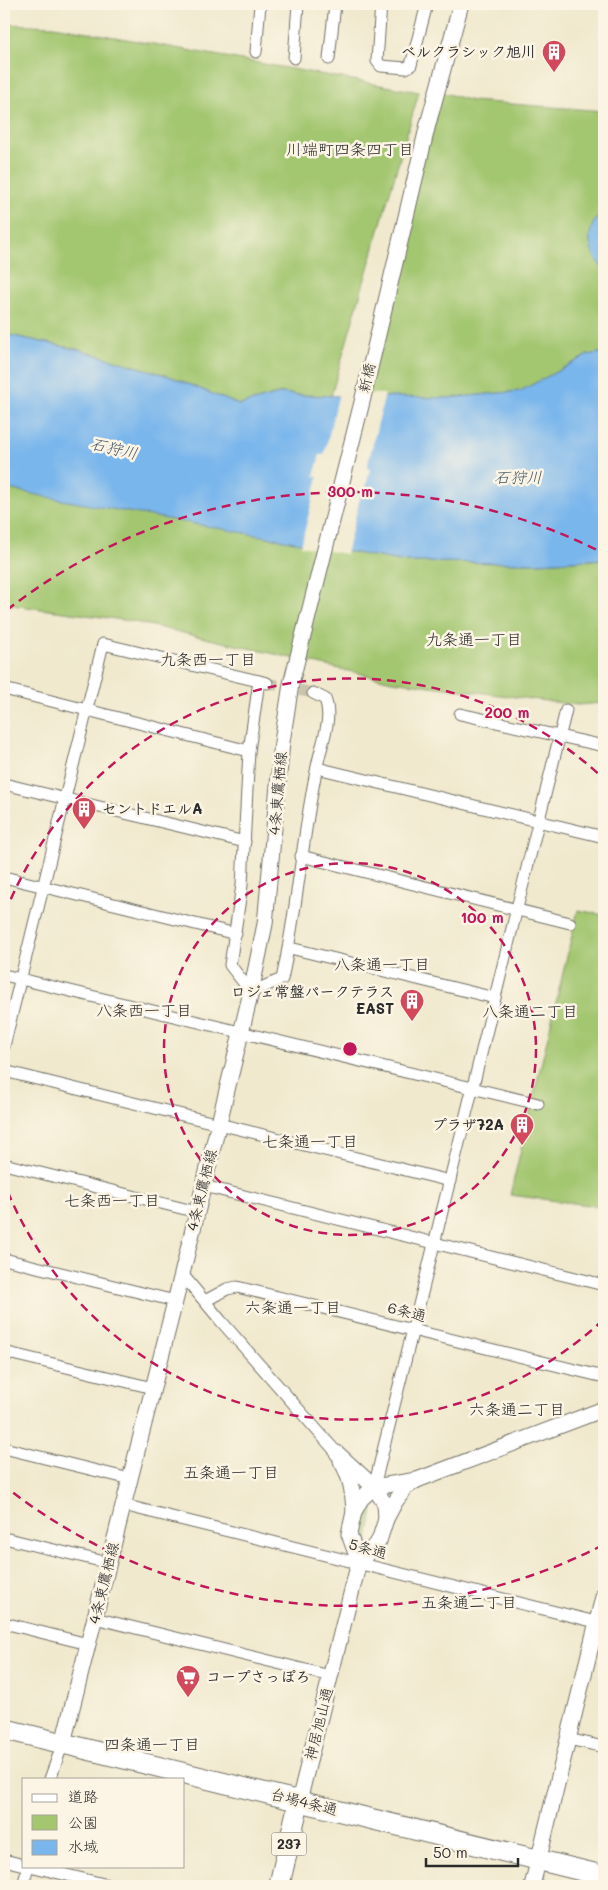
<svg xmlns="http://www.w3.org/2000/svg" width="608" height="1890" viewBox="0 0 608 1890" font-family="Mali,'Klee One',sans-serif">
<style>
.green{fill:#a3c66f;stroke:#67784d}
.water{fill:#79b6ec;stroke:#52708c}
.pier{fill:#f0e9ce}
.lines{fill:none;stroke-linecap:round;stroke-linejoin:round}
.street-tunnel{stroke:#c9c3ad;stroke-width:11;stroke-dasharray:11 5.5;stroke-linecap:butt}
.street-casing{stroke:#706e64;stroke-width:13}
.secondary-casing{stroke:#706e64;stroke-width:17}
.highway-casing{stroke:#706e64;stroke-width:22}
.street{stroke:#fff;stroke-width:11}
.secondary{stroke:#fff;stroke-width:15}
.highway{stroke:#fff;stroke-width:20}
.ring{fill:none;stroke:#c2185b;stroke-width:2.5;stroke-dasharray:9 6}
.labels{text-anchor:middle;stroke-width:5;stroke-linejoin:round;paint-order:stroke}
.shield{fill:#fcf5e5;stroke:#6a6863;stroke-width:1}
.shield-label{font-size:14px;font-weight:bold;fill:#2b2b2b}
.poi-label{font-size:15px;font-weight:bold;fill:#2b2b2b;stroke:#fcf5e5;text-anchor:end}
.street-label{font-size:15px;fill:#2b2b2b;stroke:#fcf5e5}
.neighbourhood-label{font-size:16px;fill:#2b2b2b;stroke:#fcf5e5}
.water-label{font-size:16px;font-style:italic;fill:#425565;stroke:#fcf5e5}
.centre{fill:#c2185b;stroke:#fcf5e5;stroke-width:2.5}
.ring-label{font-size:15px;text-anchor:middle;font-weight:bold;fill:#c2185b;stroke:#fcf5e5;stroke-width:5;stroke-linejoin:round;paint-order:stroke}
</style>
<rect width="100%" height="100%" fill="#fcf5e5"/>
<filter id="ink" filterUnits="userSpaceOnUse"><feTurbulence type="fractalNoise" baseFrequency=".02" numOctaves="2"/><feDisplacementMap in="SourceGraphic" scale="10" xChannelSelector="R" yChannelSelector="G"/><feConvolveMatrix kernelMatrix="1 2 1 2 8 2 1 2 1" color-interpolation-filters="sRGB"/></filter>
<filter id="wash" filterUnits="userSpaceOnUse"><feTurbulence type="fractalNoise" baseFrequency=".0096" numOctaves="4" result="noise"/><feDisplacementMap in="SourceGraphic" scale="20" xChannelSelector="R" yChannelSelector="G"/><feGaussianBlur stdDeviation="1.12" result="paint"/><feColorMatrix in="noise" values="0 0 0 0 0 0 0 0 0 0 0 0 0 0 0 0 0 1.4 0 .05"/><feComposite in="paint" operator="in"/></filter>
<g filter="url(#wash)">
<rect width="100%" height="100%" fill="#f0e9ce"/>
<g class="green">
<path d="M4,24L54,26L419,92L331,396L297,395L282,393L239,405L169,376L80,350L4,334Z"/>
<path d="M437,91L472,101L604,111V352L588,355L521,391L448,398L362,402Z"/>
<path d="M4,484L406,562L539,563L604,559V703L577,705L392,681L131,621L4,604Z"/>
<path d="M578,910L604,915V1207L510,1195Z"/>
<path d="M368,1506H372L373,1511L368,1541L365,1543H362L359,1540L365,1510Z"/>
</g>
<g class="water">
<path d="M604,212V269C587,254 583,226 604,212Z"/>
<path d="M4,334L80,350L169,376L239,405L282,393L297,395L448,398L520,391L588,355L604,352V559L539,563L406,562L62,500L4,488Z"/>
</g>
<path class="pier" d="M339,393L385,394L367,468L370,469L365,490H362L346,554L301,546L318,477L314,476L320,455H324Z"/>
</g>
<g filter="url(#ink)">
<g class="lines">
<path class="street-tunnel" d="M267,683L313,693"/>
<defs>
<g id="street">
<path d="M381,4L377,61L381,66L406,68L411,65L427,4"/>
<path d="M256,52L260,4"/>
<path d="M294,58L298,4"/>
<path d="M329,59L335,4"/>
<path d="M259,681L249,751L242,885L230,965L251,992L282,979C298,907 302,834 318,762C322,742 333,718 325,699L313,693"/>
<path d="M4,689L249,751"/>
<path d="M460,714L604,746"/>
<path d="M317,768L604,837"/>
<path d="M4,784L245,842"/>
<path d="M301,856L570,923"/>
<path d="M4,877L236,934"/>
<path d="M290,948L495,998"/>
<path d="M4,975L538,1104"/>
<path d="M4,1046L103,644L267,683"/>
<path d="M4,1071L450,1181"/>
<path d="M4,1164L197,1212"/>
<path d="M204,1186L604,1285"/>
<path d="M4,1259L175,1301"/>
<path d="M182,1274L221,1321L337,1453"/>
<path d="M205,1301L227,1289L237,1287L604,1377"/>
<path d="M4,1352L153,1388"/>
<path d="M4,1448L130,1479"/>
<path d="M374,1487L566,710"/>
<path d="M123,1505L604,1624"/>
<path d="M4,1538L109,1563"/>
<path d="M95,1618L330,1676"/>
<path d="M4,1623L88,1644"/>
<path d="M568,1739L604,1747"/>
<path d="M50,1779L63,1743"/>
<path d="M4,1860L24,1865"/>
<path d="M30,1866L112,1886"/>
<path d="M23,1886L28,1866"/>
</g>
<g id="secondary">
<path d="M337,1453L374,1487L385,1504L386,1519"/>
<path d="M341,1461C351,1477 353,1493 354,1512"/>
<path d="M359,1562L349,1534L354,1512L361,1499L374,1487L417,1480L604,1409"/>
<path d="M63,1743L182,1274L251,992L265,924L282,742L291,684L362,402L428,124L461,4"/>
<path d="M299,1801L359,1562L379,1541L386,1519L395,1502L406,1487L417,1480"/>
<path d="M532,1886L604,1593"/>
</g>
<g id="highway">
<path d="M4,1729L604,1876"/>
<path d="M279,1886L299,1801"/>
</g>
</defs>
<use href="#street" class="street-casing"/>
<use href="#secondary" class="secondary-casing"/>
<use href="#highway" class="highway-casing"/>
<use href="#street" class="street"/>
<use href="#secondary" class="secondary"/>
<use href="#highway" class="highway"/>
</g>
</g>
<g class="ring">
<circle cx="350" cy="1049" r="186"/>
<path d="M603 1320A371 371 0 0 1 5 1185M5 913A371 371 0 0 1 603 778"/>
<path d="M603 1545A557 557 0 0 1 7 1488M7 610A557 557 0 0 1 603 553"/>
</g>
<defs>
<symbol id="building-pin" viewBox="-11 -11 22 30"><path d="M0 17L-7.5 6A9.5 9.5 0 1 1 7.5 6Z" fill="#d1495b" stroke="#fcf5e5"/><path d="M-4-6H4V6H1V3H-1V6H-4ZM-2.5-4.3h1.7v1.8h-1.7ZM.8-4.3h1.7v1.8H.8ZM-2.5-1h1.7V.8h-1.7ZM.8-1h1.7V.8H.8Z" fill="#fff"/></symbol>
<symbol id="supermarket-pin" viewBox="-11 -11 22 30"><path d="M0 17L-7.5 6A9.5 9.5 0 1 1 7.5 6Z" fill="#d1495b" stroke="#fcf5e5"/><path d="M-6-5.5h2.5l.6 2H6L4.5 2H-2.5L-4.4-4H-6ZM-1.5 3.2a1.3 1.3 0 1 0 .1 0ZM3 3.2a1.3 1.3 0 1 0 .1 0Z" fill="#fff"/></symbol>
</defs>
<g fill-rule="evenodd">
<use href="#building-pin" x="540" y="38" width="28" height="38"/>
<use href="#building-pin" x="70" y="795" width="28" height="38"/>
<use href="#building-pin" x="398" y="987" width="28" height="38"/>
<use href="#building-pin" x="508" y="1111" width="28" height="38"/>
<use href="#supermarket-pin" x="174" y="1663" width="28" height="38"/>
</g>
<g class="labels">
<rect class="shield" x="271.5" y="1832.5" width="35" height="23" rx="4"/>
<g class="shield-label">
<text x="289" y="1849">237</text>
</g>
<g class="poi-label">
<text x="536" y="57">ベルクラシック旭川</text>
<text x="102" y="814" text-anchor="start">セントドエルA</text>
<text x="394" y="997">ロジェ常盤パークテラス<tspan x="394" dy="17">EAST</tspan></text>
<text x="504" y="1130">プラザ72A</text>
<text x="206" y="1682" text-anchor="start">コープさっぽろ</text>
</g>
<g class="street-label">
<text transform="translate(367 378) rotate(-77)" y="5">新橋</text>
<text transform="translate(278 793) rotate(-85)" y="5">4条東鷹栖線</text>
<text transform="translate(202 1190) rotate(-76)" y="5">4条東鷹栖線</text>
<text transform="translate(407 1312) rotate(14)" y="5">6条通</text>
<text transform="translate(368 1549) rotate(15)" y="5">5条通</text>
<text transform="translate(104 1583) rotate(-76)" y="5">4条東鷹栖線</text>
<text transform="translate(319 1724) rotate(-76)" y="5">神居旭山通</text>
<text transform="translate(304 1802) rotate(14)" y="5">台場4条通</text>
</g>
<g class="neighbourhood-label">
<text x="350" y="155">川端町四条四丁目</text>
<text x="474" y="645">九条通一丁目</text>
<text x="208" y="665">九条西一丁目</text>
<text x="382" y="970">八条通一丁目</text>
<text x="144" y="1016">八条西一丁目</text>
<text x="530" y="1017">八条通二丁目</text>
<text x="310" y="1147">七条通一丁目</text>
<text x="112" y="1206">七条西一丁目</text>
<text x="293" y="1313">六条通一丁目</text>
<text x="517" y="1415">六条通二丁目</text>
<text x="231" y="1478">五条通一丁目</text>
<text x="469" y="1608">五条通二丁目</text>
<text x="152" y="1750">四条通一丁目</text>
</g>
<g class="water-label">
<text transform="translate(114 448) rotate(13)" y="6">石狩川</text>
<text x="518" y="483">石狩川</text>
</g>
</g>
<circle cx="350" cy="1049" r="8" class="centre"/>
<g class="ring-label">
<text x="350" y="497">300 m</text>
<text x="507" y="718">200 m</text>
<text x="482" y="923">100 m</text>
</g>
<rect width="608" height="1890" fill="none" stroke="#fcf5e5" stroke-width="20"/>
<rect x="22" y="1778" width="162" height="90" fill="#fcf5e5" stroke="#a8a49b"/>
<rect x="32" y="1794" width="25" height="8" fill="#ffffff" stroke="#a8a49b"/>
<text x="68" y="1802" font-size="15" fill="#2b2b2b">道路</text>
<rect x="32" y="1815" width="25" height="15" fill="#a3c66f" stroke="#a8a49b"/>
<text x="68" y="1828" font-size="15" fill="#2b2b2b">公園</text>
<rect x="32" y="1840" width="25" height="15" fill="#79b6ec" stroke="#a8a49b"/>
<text x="68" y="1852" font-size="15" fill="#2b2b2b">水域</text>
<path d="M426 1858v8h92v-8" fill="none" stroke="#2b2b2b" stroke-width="2.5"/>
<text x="433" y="1858" font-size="15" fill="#2b2b2b" stroke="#fcf5e5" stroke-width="4" paint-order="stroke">50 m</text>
</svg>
